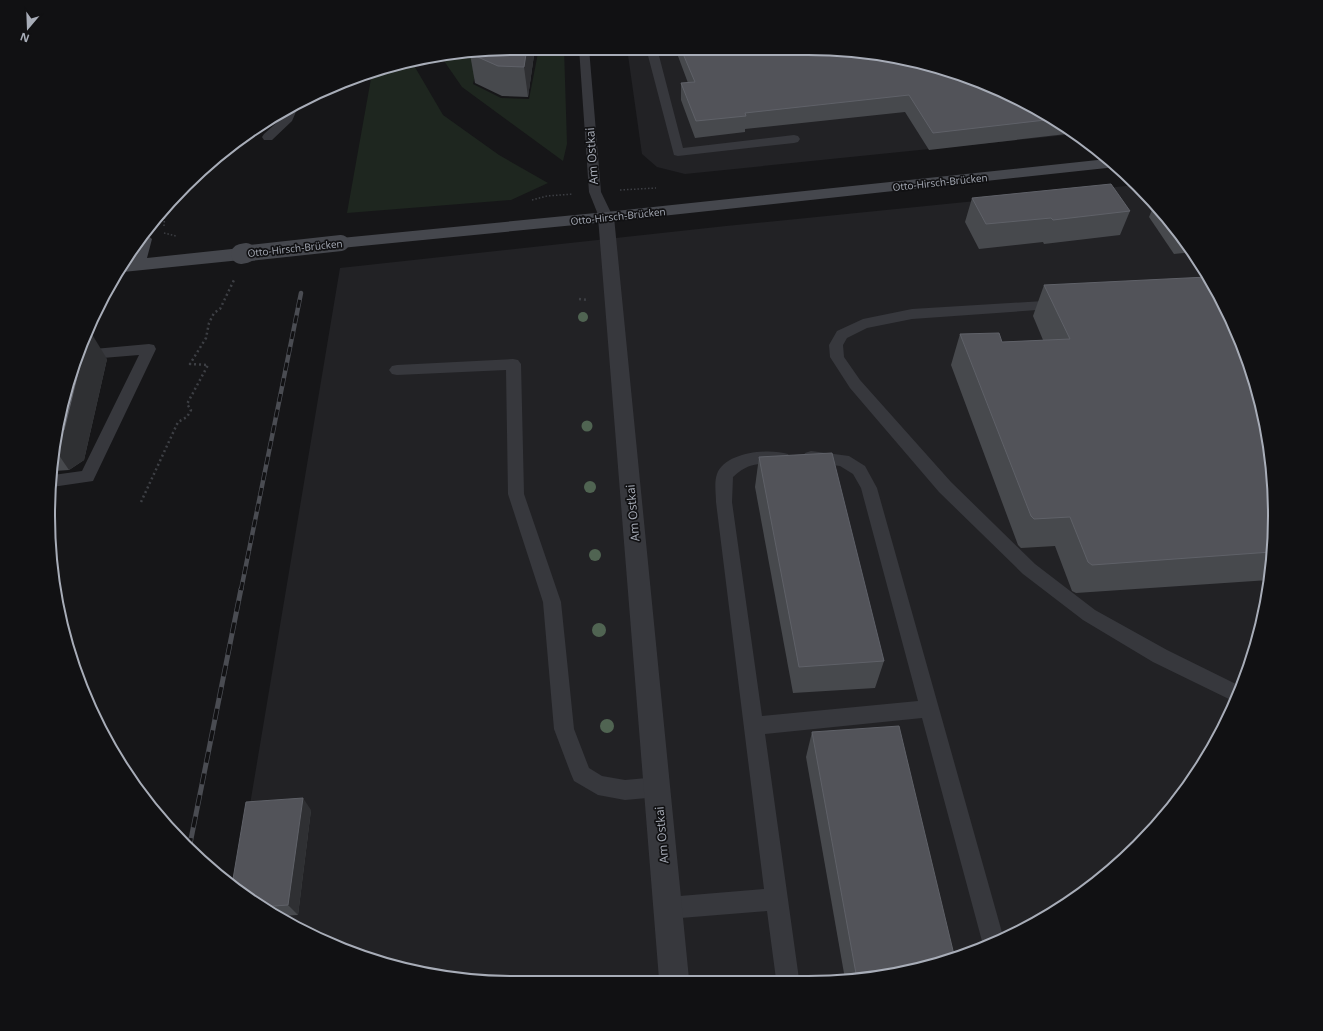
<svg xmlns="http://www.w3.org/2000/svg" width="1323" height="1031" viewBox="0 0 1323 1031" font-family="'Open Sans',sans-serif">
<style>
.built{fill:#222225}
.green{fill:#1e261f}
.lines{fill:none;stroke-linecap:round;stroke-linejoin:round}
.path-far1{stroke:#3d3f44;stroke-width:1.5;stroke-dasharray:1.5 2;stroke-linecap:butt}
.path{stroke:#3d3f44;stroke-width:2.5;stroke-dasharray:2 3;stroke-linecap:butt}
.lane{fill:#37383d;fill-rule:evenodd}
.street{fill:#37383d;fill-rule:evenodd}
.secondary{fill:#45474d;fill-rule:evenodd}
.rail-far1-casing{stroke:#4a4c52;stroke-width:4.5}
.rail-casing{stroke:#4a4c52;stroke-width:5}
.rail-far1{stroke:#111113;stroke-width:3;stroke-dasharray:8;stroke-linecap:butt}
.rail{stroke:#111113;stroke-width:3.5;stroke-dasharray:11;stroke-linecap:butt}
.secondary-bridge-far1{stroke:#45474d;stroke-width:16}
.secondary-bridge{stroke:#45474d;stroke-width:20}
.tree{fill:#506452}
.wall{fill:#47494d}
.shaded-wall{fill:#2f3033}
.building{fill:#525359;stroke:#5f6168}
.labels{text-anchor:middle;stroke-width:3.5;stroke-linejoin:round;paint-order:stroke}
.far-street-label{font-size:10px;fill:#a8adb8;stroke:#111113}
.street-label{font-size:12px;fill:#a8adb8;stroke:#111113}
.rim{fill:none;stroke:#a8adb8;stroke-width:2}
</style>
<rect width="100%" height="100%" fill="#161618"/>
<g class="built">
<path d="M627,48L838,49L1041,111L1076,134L685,174L657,167L642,154Z"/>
<path d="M1136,185L1159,207L1196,256L1239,337L1275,516L1266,607L1239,695L1196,775L1138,846L1067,904L958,958L868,979H454L365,958L256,904L236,888L340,268L726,226Z"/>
</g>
<g class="green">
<path d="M539,48H564L567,144L563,161L462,87L442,58L480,53L473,84L501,98L529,99Z"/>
<path d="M412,62L443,115L499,155L548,183L511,200L347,213L372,73L394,64Z"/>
</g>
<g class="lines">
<g class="path-far1">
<path d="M620,190L656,188"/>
<path d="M532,200L547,196L573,194"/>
<path d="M164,226L165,211"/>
<path d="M164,233L176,236"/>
</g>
<g class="path">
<path d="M579,299L589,300"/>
<path d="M141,502L178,422L187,417L191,410L187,404L208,365L190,364L206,338L209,323L214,313L220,309L234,280"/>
</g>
<g class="lane">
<path d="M579,48H589L601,192L613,217L611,220H601L599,217L589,192Z"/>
<path d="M646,48H657L683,148L794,135L798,136L800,139L798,142L794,143L678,156L674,155Z"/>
<path d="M296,105L298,107L292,121L272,140H264L262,137L264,134L283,117L285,109Z"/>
<path d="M1060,300L1065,302L1067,305L1065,308L912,319L867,328L847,338L843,345L844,357L860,380L951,482L1035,564L1095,610L1167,650L1242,687L1235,702L1153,662L1083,620L1023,574L939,492L850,388L830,357L829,345L837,331L863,319L912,309Z"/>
<path d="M149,344L154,345L156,349L93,481L52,487L53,475L82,471L139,355L78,360L83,350Z"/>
<path d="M513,359L518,360L521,364L524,494L561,602L574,729L589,768L602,776L625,780L658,777L665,780L668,787L665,794L658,797L625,800L598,795L574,781L571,774L554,729L543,602L508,494L506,370L397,375L392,374L389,370L392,366L397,365Z"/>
<path d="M811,451L849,456L865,466L877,488L1003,936L984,945L982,941L922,718L765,734L799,979H776L767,911L668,919L660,916L657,908L660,900L668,897L764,889L716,502C716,494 714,482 717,474C725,452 769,448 788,454L790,458L788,462C764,470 757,455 733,477L732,502L762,716L918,701L861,488L853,474L840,466L805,461L803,457L805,453Z"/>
</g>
<path class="street" d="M606,212L612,213L614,217L689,979H659L598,217L600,213Z"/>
<g class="secondary">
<path d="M1107,159L1116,167L606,222L341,248L335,247L332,243L335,239L341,238L606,212Z"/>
<path d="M147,235L152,239L147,258L241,248L247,250L250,254L247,258L241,260L123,272L119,271L129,260Z"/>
</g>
<defs>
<path id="rail-far1" d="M241,590L301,293"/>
<path id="rail" d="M189,849L241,589"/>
</defs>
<use href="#rail-far1" class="rail-far1-casing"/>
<use href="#rail" class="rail-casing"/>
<use href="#rail-far1" class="rail-far1"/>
<use href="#rail" class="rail"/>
<path class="secondary-bridge-far1" d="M241,254L341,243"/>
<path class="secondary-bridge" d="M241,254L246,253"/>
</g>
<g class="tree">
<circle cx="583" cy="317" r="5"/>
<circle cx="587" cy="426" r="5.5"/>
<circle cx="590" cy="487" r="6"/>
<circle cx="595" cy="555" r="6"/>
<circle cx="599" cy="630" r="7"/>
<circle cx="607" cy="726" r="7"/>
</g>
<g class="wall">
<path d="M516,48H535L528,97L502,96L475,83L470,54Z"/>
<path d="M675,48L838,49L1041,111L1075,133L929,150L905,112L745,129V132L695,138L681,100V83H688Z"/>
<path d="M972,198L1130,211L1120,235L1044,244L1043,242L979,249L965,222Z"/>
<path d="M1155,203L1159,207L1193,252L1174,254L1149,217Z"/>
<path d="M1044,285L1275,516L1269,580L1076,593L1072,591L1055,546L1021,548L1018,545L951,365L960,334L1002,342L1043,340L1033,316Z"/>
<path d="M107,359L84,460L69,470L54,471L64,395Z"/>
<path d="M759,457L884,661L875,688L793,693L755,487Z"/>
<path d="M812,732L868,979H845L806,757Z"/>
<path d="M311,810L298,915L280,916L256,904Z"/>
</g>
<g class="shaded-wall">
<path d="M527,48H535L528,97L524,67Z"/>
<path d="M90,331L107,359L84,460L69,470L56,451L59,433L85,344Z"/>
<path d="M303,798L311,810L298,915L288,905Z"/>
</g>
<g class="building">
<path d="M516,48H527L524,67L498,66L471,54Z"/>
<path d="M681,49H838L958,73L1041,111L1054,119L933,133L909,95L745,113L746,116L696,121L681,83L695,82Z"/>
<path d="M1111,184L1130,211L1053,220L1051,218L986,224L972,198Z"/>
<path d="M1207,277L1240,337L1266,425L1275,516L1271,552L1092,565L1088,562L1070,517L1034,519L1031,516L960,334L999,333L1002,342L1070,339L1044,285Z"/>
<path d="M85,344L64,430L59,433L64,395Z"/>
<path d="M832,453L884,661L799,667L759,457Z"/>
<path d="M899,726L955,959L868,979H857L812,732Z"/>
<path d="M303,798L288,905L261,907L256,904L232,885L246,802Z"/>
</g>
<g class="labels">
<g class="far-street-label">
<text transform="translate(940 182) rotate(-6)" y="4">Otto-Hirsch-Brücken</text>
<text transform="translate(618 216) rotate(-6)" y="4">Otto-Hirsch-Brücken</text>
<text transform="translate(295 248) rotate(-6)" y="4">Otto-Hirsch-Brücken</text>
</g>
<g class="street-label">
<text transform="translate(592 156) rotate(-94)" y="4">Am Ostkai</text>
<text transform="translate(633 513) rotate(-95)" y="4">Am Ostkai</text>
<text transform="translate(662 835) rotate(-95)" y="4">Am Ostkai</text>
</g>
</g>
<path d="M0 0H1323V1031H0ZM515 55H808A460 460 0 0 1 1268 515V516A460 460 0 0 1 808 976H515A460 460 0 0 1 55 516V515A460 460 0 0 1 515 55Z" fill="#111113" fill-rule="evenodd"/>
<path class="rim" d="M515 55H808A460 460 0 0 1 1268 515V516A460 460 0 0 1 808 976H515A460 460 0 0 1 55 516V515A460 460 0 0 1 515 55Z"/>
<g transform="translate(28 28) rotate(199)" stroke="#111113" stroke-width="3" paint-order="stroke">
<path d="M0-3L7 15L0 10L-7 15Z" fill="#a8adb8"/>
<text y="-6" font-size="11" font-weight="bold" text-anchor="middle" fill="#a8adb8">N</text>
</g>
</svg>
